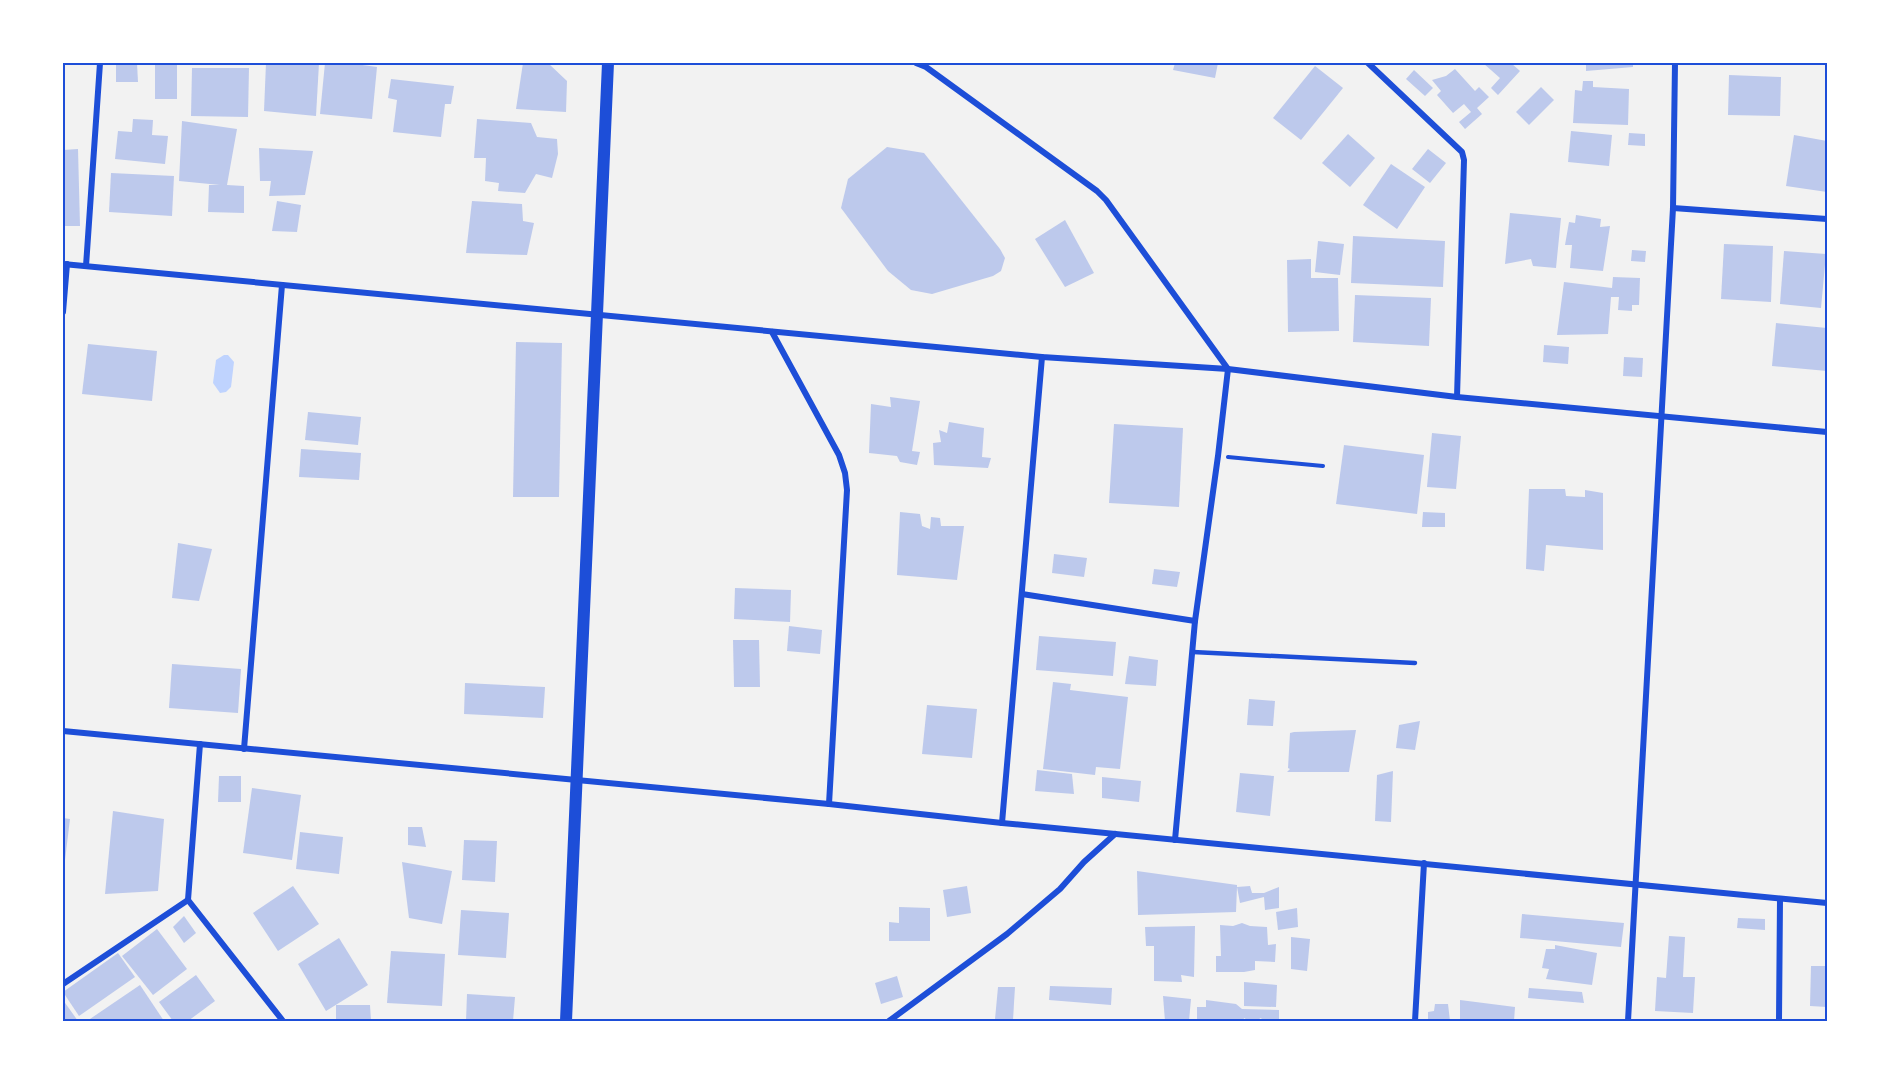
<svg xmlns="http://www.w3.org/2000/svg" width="1890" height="1084" viewBox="0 0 1890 1084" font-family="'Fira Sans Condensed',sans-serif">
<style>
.water{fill:#bfd3fe}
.building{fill:#bdc9ec}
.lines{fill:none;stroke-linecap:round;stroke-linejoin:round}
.path{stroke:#1d4ed8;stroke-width:4}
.service{stroke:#1d4ed8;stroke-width:4.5}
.minor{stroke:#1d4ed8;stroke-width:6}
.secondary{stroke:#1d4ed8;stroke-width:12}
.neatline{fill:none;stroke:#1d4ed8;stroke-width:2}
</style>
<rect width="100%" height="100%" fill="#f2f2f2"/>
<path class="water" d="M224,355H228L234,362L231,387L226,392L220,393L213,383L216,360Z"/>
<g class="building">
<path d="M116,63H137L138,82H116Z"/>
<path d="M266,63H319L316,116L264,111Z"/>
<path d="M325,63H348L377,67L372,119L320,114Z"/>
<path d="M523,63L549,64L567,81L566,112L516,109Z"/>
<path d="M1175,63H1218L1215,78L1173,70Z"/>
<path d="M1483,63H1511L1520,71L1498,95L1491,88L1500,78Z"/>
<path d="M1586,63H1633V67L1586,71Z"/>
<rect x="155" y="64" width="22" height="35"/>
<path d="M1315,66L1343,88L1301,140L1273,118Z"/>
<path d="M192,68H249L248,117L191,116Z"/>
<path d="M1455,69L1475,91L1479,87L1489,97L1477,108L1482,114L1465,129L1459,122L1471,112L1464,104L1453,113L1437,95L1441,91L1432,80L1446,76Z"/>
<path d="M1414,70L1433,88L1425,96L1406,79Z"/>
<path d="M1729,75L1781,77L1780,116L1728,115Z"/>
<path d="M391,79L454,86L451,104H445L441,137L393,132L397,100L388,98Z"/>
<path d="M1583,81H1593V87L1629,89L1628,125L1573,123L1575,90L1582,91Z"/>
<path d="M1541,87L1554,100L1529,125L1516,112Z"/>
<path d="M133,119L153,120L152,135L168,136L165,164L115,159L118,131L132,132Z"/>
<path d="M477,119L531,123L537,137L557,139L558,154L552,178L536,174L525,193L498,191L499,183L485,181L486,158H474Z"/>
<path d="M182,121L237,129L227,185L244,186V213L208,212L209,185H220L179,181Z"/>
<path d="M1571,131L1612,135L1609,166L1568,162Z"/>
<path d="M1629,133L1645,134V146L1628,145Z"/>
<path d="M1348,134L1375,158L1350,187L1322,163Z"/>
<path d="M1794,135L1827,141V192L1786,186Z"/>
<path d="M887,147L924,153L1000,249L1005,258L1001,271L993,276L932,294L911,290L888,271L841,208L848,179Z"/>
<path d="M259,148L313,151L305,195L269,196L271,181H260Z"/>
<path d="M78,149L80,226H63V150Z"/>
<path d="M1428,149L1446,163L1430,183L1412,169Z"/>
<path d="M1391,164L1425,187L1397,229L1363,205Z"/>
<path d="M111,173L174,176L172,216L109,212Z"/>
<path d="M277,201L301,205L297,232L272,231Z"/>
<path d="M472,201L522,204L523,221L534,223L527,255L466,253Z"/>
<path d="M1510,213L1561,218L1556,268L1533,266L1531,259L1505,264Z"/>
<path d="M1576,215L1601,219L1600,227L1610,226L1603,271L1570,268L1572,245H1565L1569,222L1575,223Z"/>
<path d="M1065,220L1094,273L1065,287L1035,239Z"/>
<path d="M1353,236L1445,241L1443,287L1351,283Z"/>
<path d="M1318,241L1344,244L1340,275L1315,272Z"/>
<path d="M1724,244L1773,246L1771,302L1721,299Z"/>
<path d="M1632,250L1646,251L1645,262L1631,261Z"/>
<path d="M1784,251L1826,254L1821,308L1780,304Z"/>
<path d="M1311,259V278H1338L1339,331L1288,332L1287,260Z"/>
<path d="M1613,277L1640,278L1639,305H1632V311L1618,310L1619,297H1611L1608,334L1557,335L1564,282L1612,288Z"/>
<path d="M1355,295L1431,298L1429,346L1353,342Z"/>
<path d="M1776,323L1827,328V371L1772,366Z"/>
<path d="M516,342L562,343L559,497H513Z"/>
<path d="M88,344L157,351L152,401L82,394Z"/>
<path d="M1544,345L1569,347L1568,364L1543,362Z"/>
<path d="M1624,357L1643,358L1642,377L1623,376Z"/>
<path d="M890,397L920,401L912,451L920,452L917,465L900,462L897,456L869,453L871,404L891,407Z"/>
<path d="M308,412L361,417L358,445L305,440Z"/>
<path d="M949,422L984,428L982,457L991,458L988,468L934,465L933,443L941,442L939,430L947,433Z"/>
<path d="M1114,424L1183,428L1179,507L1109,503Z"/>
<path d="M1432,433L1461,436L1456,489L1427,487Z"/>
<path d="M1344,445L1424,455L1417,514L1336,504Z"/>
<path d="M301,449L361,453L359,480L299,477Z"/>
<path d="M1529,489H1565L1566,496L1585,497V490L1603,493V550L1546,545L1544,571L1526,569Z"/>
<path d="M900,512L920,514L922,526L930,529L931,517L940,518L941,526H964L957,580L897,575Z"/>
<path d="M1423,512L1445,513V527H1422Z"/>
<path d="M178,543L212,549L199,601L172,598Z"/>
<path d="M1054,554L1087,558L1084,577L1052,573Z"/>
<path d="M1154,569L1180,572L1177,587L1152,584Z"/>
<path d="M735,588L791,590L790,622L734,619Z"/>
<path d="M789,626L822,630L820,654L787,651Z"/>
<path d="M1039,636L1116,642L1113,676L1036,670Z"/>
<path d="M733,640H759L760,687H734Z"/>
<path d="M1129,656L1158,660L1156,686L1125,684Z"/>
<path d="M172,664L241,669L238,713L169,708Z"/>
<path d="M1053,682L1071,684L1070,690L1128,697L1120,769L1096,767L1095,775L1043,769Z"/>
<path d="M465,683L545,687L543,718L464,714Z"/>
<path d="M1249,699L1275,701L1273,726L1247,725Z"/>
<path d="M927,705L977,709L972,758L922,754Z"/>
<path d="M1420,721L1415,750L1396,748L1399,725Z"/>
<path d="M1356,730L1349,772H1287L1290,769L1288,768L1290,733L1294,732Z"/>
<path d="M1037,770L1072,774L1074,794L1035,791Z"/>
<path d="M1393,771L1391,822L1375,821L1377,775Z"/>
<path d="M1240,773L1274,776L1270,816L1236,812Z"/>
<path d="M219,776H241V802H218Z"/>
<path d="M1102,777L1141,781L1139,802L1102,798Z"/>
<path d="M252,788L301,795L292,860L243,853Z"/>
<path d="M113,811L164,819L158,891L105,894Z"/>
<path d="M63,818L70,819L65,860H63Z"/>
<path d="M408,827H422L426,847L408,845Z"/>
<path d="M300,832L343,837L339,874L296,869Z"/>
<path d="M464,840L497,841L495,882L462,880Z"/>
<path d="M402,862L452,871L442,924L409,918Z"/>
<path d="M1137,871L1237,885V887L1250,886L1252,893H1264L1279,887V908L1265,910L1264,897L1240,903L1237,887L1236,912L1138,915Z"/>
<path d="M293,886L319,924L278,951L253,913Z"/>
<path d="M967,886L971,913L947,917L943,890Z"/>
<path d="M899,907L930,908V941H889V922L899,923Z"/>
<path d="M1297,908L1298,927L1278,930L1276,912Z"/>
<path d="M461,910L509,913L506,958L458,955Z"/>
<path d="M1522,914L1624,923L1621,947L1520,938Z"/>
<path d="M184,916L196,933L184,943L173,927Z"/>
<path d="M1738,918L1765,919V930L1737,928Z"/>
<path d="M1242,923L1250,926L1267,927L1268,945L1276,944L1275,962L1255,961V970L1244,972H1216V956H1221L1220,925L1233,926Z"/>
<path d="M1195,926L1194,977L1181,975L1182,982L1154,981V946H1146L1145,927Z"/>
<path d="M157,929L187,969L153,995L122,956Z"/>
<path d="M1669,936L1685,937L1683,977H1695L1693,1013L1655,1011L1657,977L1666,978Z"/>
<path d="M1291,937L1310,939L1307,971L1291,969Z"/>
<path d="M339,938L368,985L326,1011L298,964Z"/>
<path d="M1555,945L1597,953L1592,985L1546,979L1549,969L1542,968L1546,949H1555Z"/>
<path d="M391,951L445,954L442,1006L387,1003Z"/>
<path d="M118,953L135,977L79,1016L63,992Z"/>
<path d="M1811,966H1827V1007L1810,1006Z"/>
<path d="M196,975L215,1001L188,1021H173L159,1002Z"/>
<path d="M897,976L903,997L881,1004L875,983Z"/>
<path d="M1244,982L1277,985L1276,1007L1244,1006Z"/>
<path d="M140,985L164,1021H87Z"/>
<path d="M1050,986L1112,988L1111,1005L1049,1000Z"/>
<path d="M998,987H1015L1013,1020L995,1019Z"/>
<path d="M1529,988L1582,992L1584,1003L1528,998Z"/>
<path d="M467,994L515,997L513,1021H466Z"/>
<path d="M1163,996L1191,999L1189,1021H1165Z"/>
<path d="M63,1000L78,1021H63Z"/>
<path d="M1206,1000L1236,1004L1242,1009L1279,1010V1021H1263L1261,1018L1255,1021H1246L1245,1018L1240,1021H1197V1007H1206Z"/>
<path d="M1460,1000L1515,1007L1514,1021H1460Z"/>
<path d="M1435,1004H1448L1450,1021H1428V1012L1434,1011Z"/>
<path d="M336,1005H370L371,1021H336Z"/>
</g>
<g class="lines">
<path class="path" d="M1228,457L1323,466"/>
<path class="service" d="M1193,652L1415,663"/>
<g class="minor">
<path d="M916,63L926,67L1097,191L1106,200L1228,369L1218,456L1195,621L1175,840"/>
<path d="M1368,63L1462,152L1464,160L1457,397"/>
<path d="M1673,208L1827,219"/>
<path d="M63,264L1042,357L1228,369L1457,397L1827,432"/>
<path d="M86,266L100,63"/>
<path d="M63,312L67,264"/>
<path d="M772,332L839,455L845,473L847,490L829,804"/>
<path d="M1022,594L1195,621"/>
<path d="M63,731L829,804L1002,823L1827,903"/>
<path d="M200,744L188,900L283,1021"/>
<path d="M244,749L282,285"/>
<path d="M1002,823L1042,357"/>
<path d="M63,984L188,900"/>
<path d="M889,1021L1007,934L1060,889L1084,862L1115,834"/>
<path d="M1415,1021L1424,863"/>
<path d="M1628,1021L1673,208L1675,63"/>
<path d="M1779,1021L1780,899"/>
</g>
<path class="secondary" d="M566,1021L608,63"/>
</g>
<rect width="1890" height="1084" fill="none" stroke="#ffffff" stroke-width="129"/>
<rect x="64" y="64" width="1762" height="956" class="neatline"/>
</svg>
